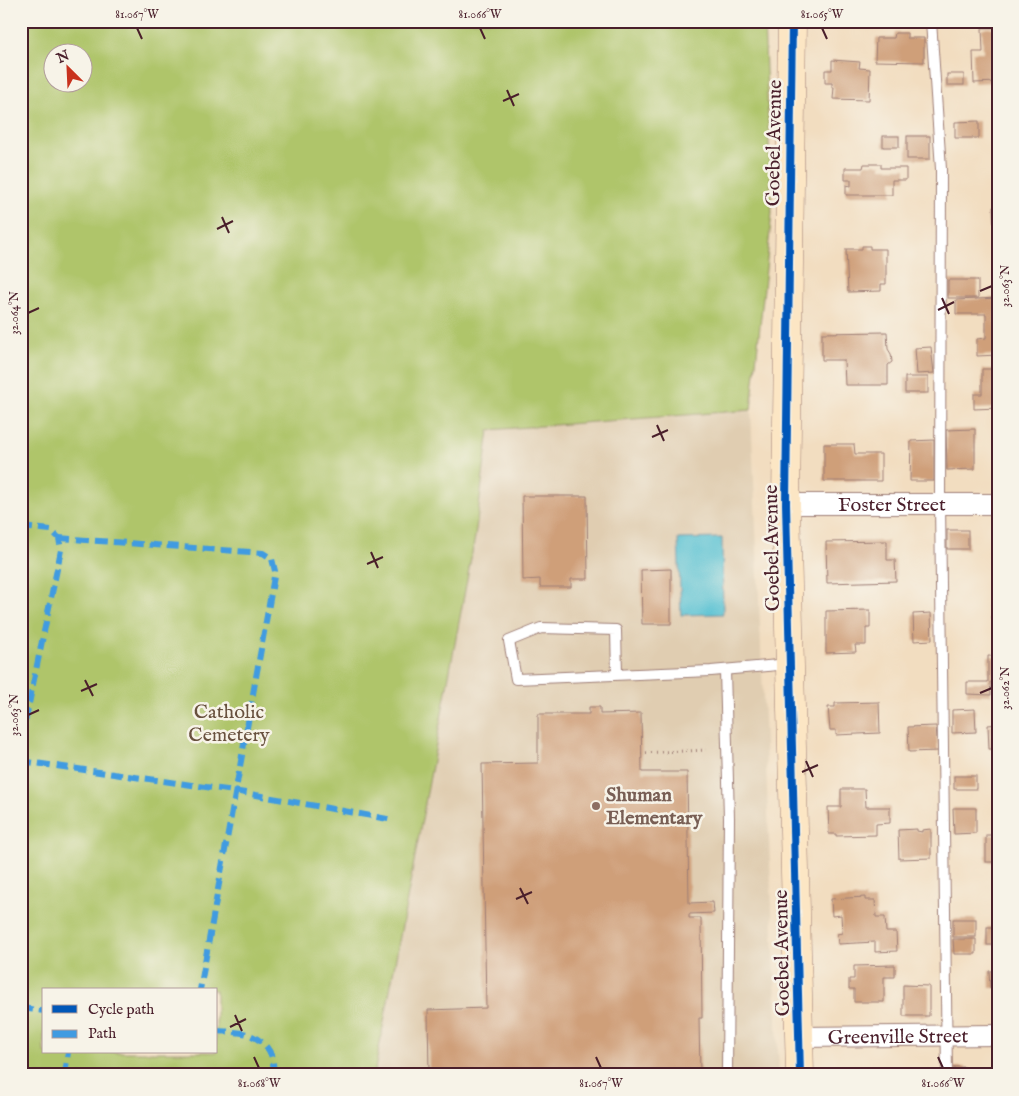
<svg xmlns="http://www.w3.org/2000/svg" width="1019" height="1096" viewBox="0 0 1019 1096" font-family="'IM FELL English',serif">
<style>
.built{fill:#e0cdb1}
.green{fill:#afc56a;stroke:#7c724a;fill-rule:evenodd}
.water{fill:#57c1d3;stroke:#50707f}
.building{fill:#cf9f79}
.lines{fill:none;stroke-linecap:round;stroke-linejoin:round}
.lane-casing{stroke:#9e7e76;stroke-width:12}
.street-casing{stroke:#9e7e76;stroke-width:22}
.secondary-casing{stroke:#9e7e76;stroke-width:29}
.path{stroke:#9e7e76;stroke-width:3;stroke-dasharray:1 4;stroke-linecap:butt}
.lane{stroke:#fff;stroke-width:10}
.street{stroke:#fff;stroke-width:20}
.secondary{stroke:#fce6c4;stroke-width:28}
.quiet{stroke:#409be1;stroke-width:6;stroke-dasharray:12 6;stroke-linecap:butt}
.cycleway-casing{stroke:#f7f3e8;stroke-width:11}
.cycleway{stroke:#0057b8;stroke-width:8}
.ticks{fill:none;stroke:#4a1f2b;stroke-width:2}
.education-dot{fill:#8d6e63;stroke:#f7f3e8;stroke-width:2}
.labels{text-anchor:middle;stroke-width:5;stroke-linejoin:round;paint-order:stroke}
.street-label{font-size:20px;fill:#4a1f2b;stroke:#f7f3e8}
.park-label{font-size:20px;fill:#68513e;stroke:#f7f3e8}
.education-label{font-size:20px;font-weight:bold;fill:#785e54;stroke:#f7f3e8;text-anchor:start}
.neatline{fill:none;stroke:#4a1f2b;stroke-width:2}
.ticks-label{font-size:12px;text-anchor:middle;fill:#4a1f2b}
</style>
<rect width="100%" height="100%" fill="#f7f3e8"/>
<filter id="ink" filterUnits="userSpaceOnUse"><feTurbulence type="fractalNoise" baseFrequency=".02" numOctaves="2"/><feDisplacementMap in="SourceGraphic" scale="10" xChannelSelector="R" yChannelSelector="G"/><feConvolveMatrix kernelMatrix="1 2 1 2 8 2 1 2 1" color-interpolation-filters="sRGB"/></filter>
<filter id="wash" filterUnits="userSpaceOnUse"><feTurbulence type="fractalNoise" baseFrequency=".0096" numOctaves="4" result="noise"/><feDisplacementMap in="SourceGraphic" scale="20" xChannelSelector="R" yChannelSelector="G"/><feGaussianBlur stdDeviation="1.12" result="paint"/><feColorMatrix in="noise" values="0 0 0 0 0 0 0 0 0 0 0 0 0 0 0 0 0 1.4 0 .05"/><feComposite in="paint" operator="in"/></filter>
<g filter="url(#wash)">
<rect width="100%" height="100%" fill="#f2ddc0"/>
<path class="built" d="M751,410L779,1075H374L475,537L489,430Z"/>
<path class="green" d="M21,21H764L772,213L751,410L489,430L475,537L374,1075H21ZM52,52H82V82H52ZM44,990H216V1052H44Z"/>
<path class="water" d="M722,538L723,614L681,615L678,539Z"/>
<g id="blocks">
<g class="building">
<path d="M982,28H998V82L974,83L973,52H983Z"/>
<path d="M895,33H907V38H924V62L875,61L876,38H894Z"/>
<path d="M832,60L860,62L859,68L870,69L869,100L833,99L834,87H832V83H825V70H832Z"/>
<rect x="947" y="74" width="17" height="11"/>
<rect x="994" y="107" width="4" height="38"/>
<path d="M979,121V138H955V122Z"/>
<rect x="883" y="136" width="16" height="11"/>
<rect x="907" y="136" width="23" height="23"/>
<path d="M864,164H881V168H906V180H892V195H846V185L851,186V180H845V168H863Z"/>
<path d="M993,207H998V238H994Z"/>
<path d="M862,246H870V249H886V284H881V291L848,292L846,249H862Z"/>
<rect x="948" y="280" width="30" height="18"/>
<path d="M998,298V355L977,356V339L986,338V314H956V300Z"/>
<path d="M887,332L888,349L891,354L892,362L888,365V385H845L844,360H822V333Z"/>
<path d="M931,347L934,373L917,374L915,348Z"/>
<path d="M982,369H998V408L974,409V394H982Z"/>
<rect x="905" y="377" width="23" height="16"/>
<path d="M975,429V469L947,470L946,430Z"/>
<path d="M934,440V481H910L911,441Z"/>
<path d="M824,444H854L855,454H881V481H824Z"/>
<path d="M522,496H587L588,579H571V587H540V579L523,580Z"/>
<rect x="947" y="530" width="21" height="19"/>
<path d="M887,541V560H895L896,581L827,583L826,542Z"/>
<path d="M671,569V624H642L641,570Z"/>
<rect x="992" y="605" width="6" height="13"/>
<path d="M870,610V628H866V645H855L856,652L826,653V611Z"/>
<path d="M931,613L932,640L914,641L913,614Z"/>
<path d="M988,656H998V682H990L991,695L967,694V682H988Z"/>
<path d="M879,702L880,733L836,735V730H830L828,707H835V703Z"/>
<path d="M589,707H600V714L641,713L642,772H687L689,903L713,902L714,913L689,914V918H701L702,1018H699L700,1075H429L428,1010L486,1008L482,764L538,763V714H589Z"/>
<path d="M975,709L976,732L952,733V710Z"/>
<path d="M998,724V749H989L988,725Z"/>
<path d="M936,726L938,751L909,752L908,727Z"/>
<rect x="954" y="776" width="22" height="13"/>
<path d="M841,789H865L866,807H890V823L876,824V835L836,836V834H829L828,807H841Z"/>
<path d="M953,808H976V833L954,834Z"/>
<path d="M917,829V831L922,832V830L931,829V858L899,859L898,830Z"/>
<rect x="986" y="835" width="12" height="27"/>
<path d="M865,897V900H875L876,917H885L886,932H896L897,951L875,952V942L838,944L837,934L842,933L841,915L832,916L831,899Z"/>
<rect x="953" y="919" width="23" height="18"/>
<rect x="987" y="927" width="11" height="18"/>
<path d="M953,939H976V954H954Z"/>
<path d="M895,965V977H884V1002H854V989H849V979H854V966Z"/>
<path d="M989,971H998V988H990Z"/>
<path d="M903,985L929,986V1016H903Z"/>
<path d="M954,1067H965L966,1075H955Z"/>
<rect x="991" y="1070" width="7" height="5"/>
<rect x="836" y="1072" width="25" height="3"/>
</g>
</g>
</g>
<g filter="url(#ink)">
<use href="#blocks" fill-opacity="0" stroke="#9e7e76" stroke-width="1"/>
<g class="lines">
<defs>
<g id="lane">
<path d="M931,21L941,169L940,503L947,1075"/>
<path d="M725,670L729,818L727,1075"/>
<path d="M617,675L616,630L541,628L509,641L516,679L711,671L789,664"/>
</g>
<g id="street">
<path id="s1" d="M786,504H998"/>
<path id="s2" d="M799,1037L998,1035"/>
</g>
<path id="secondary" d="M792,21L786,504L800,1075"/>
</defs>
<use href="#lane" class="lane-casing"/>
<use href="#street" class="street-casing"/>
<use href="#secondary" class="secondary-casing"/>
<path class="path" d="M641,753L706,750"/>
<use href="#lane" class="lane"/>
<use href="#street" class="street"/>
<use href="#secondary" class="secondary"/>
<g class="quiet">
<path d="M21,527L51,530L59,538L61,550L21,742"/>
<path d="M59,538L263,553L272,559L275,571L200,990"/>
<path d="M21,761L234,791L393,820"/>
<path d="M21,1008L44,1011"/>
<path d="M216,1031C227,1032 243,1031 252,1036C269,1044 275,1057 273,1075"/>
<path d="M65,1075L68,1052"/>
</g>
<defs>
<path id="cycleway" d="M792,21L786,504L800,1075"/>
</defs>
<use href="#cycleway" class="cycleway-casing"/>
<use href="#cycleway" class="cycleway"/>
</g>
</g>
<path class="ticks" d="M137,28L142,39M480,28L485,39M822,28L827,39M507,90L514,106M503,101L519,94M222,217L229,233M217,229L233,221M980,291L992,286M942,298L949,314M938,310L954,302M28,313L39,308M657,425L664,441M652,437L668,430M371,552L378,568M367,564L383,557M85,680L93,696M81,691L97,684M980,693L992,688M28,715L39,710M806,761L813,777M802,772L818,765M520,888L528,904M516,899L532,892M235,1015L242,1031M230,1027L246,1019M254,1057L259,1068M596,1057L601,1068M938,1057L943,1068"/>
<circle class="education-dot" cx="596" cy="806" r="5"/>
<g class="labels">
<g class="street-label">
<text transform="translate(773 143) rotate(-89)" y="7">Goebel Avenue</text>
<text dy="7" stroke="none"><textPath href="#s1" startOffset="106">Foster Street</textPath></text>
<text transform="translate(771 548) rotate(-91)" y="7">Goebel Avenue</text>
<text transform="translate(781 953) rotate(-91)" y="7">Goebel Avenue</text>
<text dy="7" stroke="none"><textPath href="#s2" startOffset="99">Greenville Street</textPath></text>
</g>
<g class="park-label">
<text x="229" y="718">Catholic<tspan x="229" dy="23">Cemetery</tspan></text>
</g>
<g class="education-label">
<text x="606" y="801">Shuman<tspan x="606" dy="23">Elementary</tspan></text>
</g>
</g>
<rect width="1019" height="1096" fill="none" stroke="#f7f3e8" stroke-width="55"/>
<rect x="42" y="988" width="175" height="65" fill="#f7f3e8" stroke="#b29e9c"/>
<rect x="52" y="1005" width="25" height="8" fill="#0057b8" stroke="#b29e9c"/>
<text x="88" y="1014" font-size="15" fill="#4a1f2b">Cycle path</text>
<rect x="52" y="1030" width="25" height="8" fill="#409be1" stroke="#b29e9c"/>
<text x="88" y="1038" font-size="15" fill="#4a1f2b">Path</text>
<g transform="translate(68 68) rotate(336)"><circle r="24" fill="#f7f3e8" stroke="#b29e9c"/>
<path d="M0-4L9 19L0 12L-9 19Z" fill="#c8321e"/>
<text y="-8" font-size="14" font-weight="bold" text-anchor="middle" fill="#4a1f2b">N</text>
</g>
<rect x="28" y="28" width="964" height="1040" class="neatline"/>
<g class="ticks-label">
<text x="137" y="18">81.067°W</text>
<text x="480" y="18">81.066°W</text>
<text x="822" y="18">81.065°W</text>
<text transform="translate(1005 286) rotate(-90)" y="4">32.063°N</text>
<text transform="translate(14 313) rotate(-90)" y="4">32.064°N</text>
<text transform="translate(1005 688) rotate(-90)" y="4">32.062°N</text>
<text transform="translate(14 715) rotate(-90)" y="4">32.063°N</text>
<text x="259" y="1087">81.068°W</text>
<text x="601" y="1087">81.067°W</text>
<text x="943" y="1087">81.066°W</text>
</g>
</svg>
